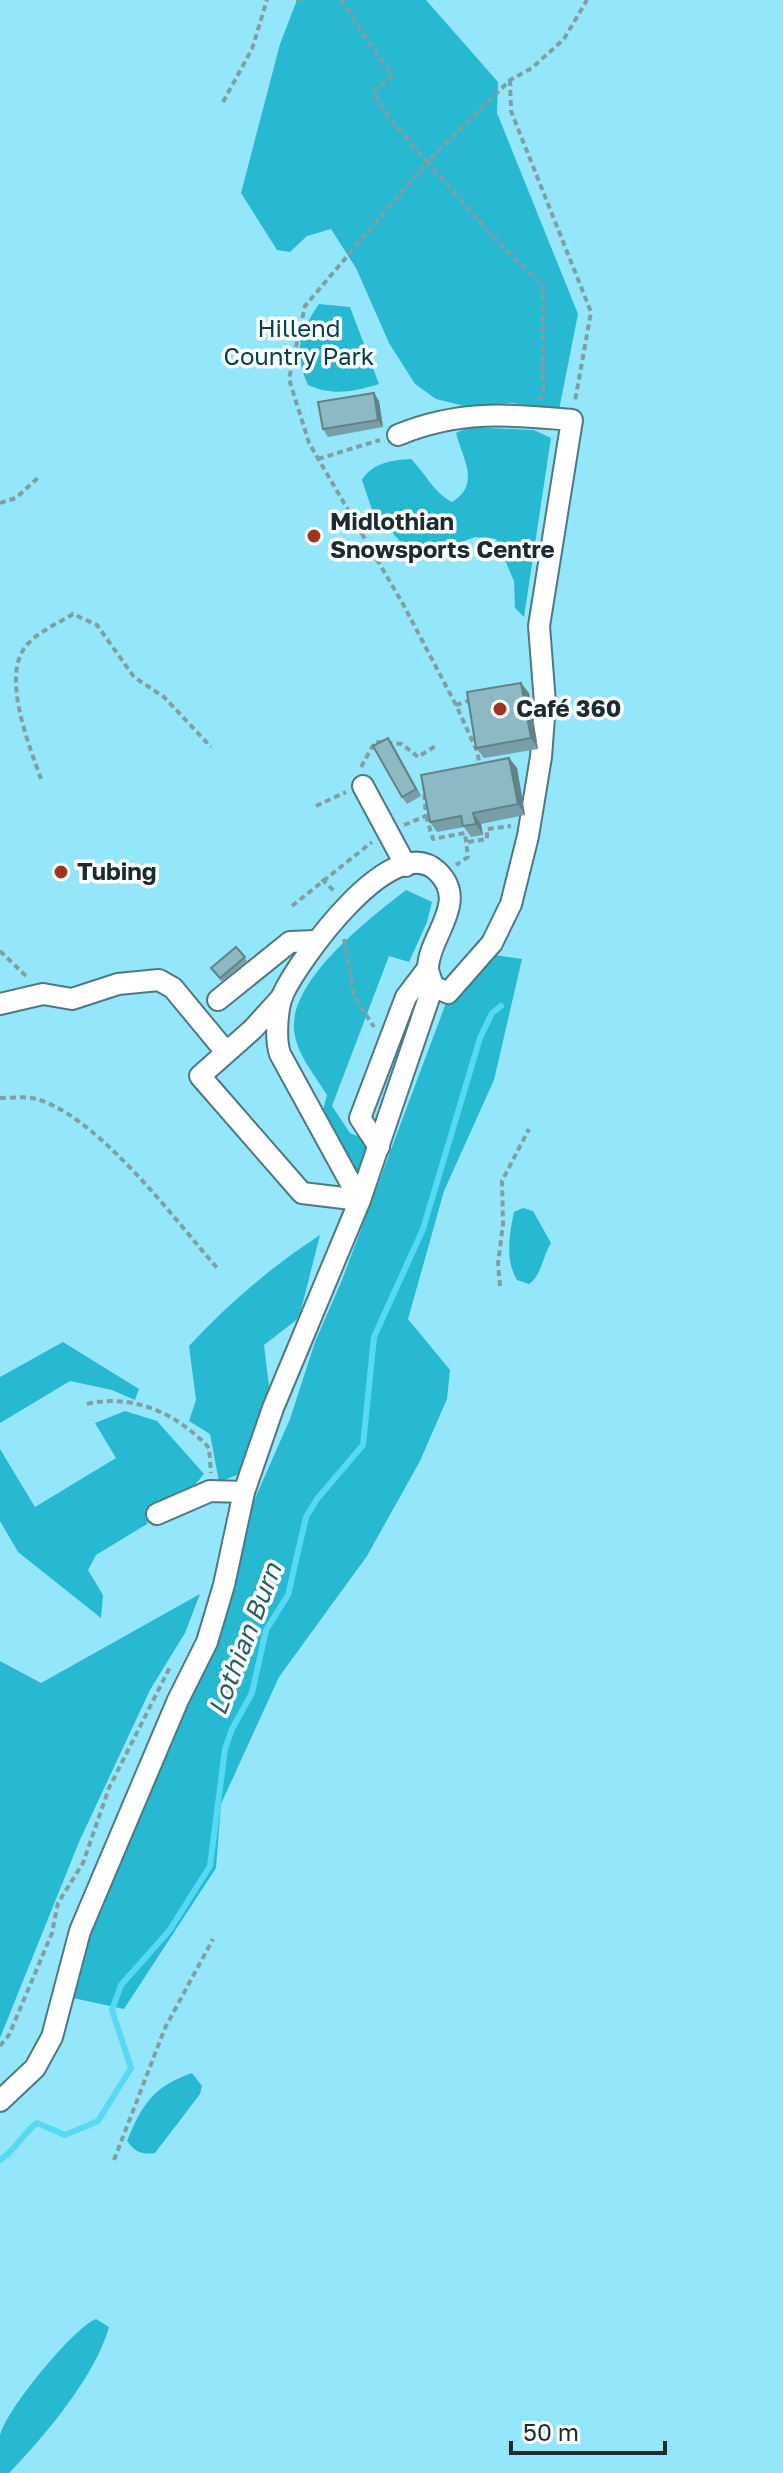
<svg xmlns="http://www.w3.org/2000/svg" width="783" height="2473" viewBox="0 0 783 2473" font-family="'Golos Text',sans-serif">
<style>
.green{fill:#94e7fa}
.forest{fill:#27b8d2}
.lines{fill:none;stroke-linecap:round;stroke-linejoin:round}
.stream{stroke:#56daf4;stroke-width:6}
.minor-casing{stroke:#4e7983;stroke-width:24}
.path{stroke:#819ea4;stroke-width:4;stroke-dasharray:6 4;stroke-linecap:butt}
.minor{stroke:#fff;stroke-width:20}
.wall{fill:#789fa8}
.shaded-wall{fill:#628288}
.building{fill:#8cb9c3;stroke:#628288;stroke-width:2}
.poi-dot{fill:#9e351f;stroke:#fff;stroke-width:3}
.labels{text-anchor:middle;stroke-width:7;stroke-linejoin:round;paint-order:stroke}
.park-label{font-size:24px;fill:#01404b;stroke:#fff}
.poi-label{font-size:24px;font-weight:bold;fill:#1a2c30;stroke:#fff;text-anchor:start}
.water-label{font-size:26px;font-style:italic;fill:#285e69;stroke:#fff}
</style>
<rect width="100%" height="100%" fill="#cef3fb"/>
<rect class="green" x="0" y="0" width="783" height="2473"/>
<g class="forest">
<path d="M297,0H426L498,82L497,113L578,314L559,410L512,403L464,406L436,399L415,384L389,343L356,268L331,229L307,236L290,252L277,250L241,193L280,44Z"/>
<path d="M319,304L350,307L379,384C353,392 332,396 308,385C293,352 299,333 319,304Z"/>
<path d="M469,427L534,430L551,438L524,617L515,608L514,581L496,539L475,537L416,559L372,510L362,480C372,463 392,460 411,459C426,474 433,492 452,502C481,484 463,460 456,433Z"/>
<path d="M406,890L432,902L427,922L409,962L389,956L332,1106L350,1133L364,1139L368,1149L359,1177L347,1153L321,1118L327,1095C316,1077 299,1057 295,1036C283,984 370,918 406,890Z"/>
<path d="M494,955L522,959L494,1080L444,1191L408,1319L450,1370L447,1399L420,1461L367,1556L279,1677L221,1804L216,1868L124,2009L73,1998L92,1929L224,1623L249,1512L290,1419L315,1342L342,1280L446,1003Z"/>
<path d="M523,1208L533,1211L551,1243C543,1255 542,1275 529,1284L517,1280C505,1260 509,1235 514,1212Z"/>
<path d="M320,1235L299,1318L264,1345L269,1386L242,1473L219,1482L210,1434L189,1421L196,1400L189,1346C229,1303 271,1267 320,1235Z"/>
<path d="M63,1342L139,1389L135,1400L112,1390L70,1381L0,1423V1377Z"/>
<path d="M125,1411L157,1421L204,1474L189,1492L151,1504L147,1524L96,1555L88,1570L103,1595L101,1618L18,1552L0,1521V1449L35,1507L116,1458L95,1423Z"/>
<path d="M200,1594L185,1633L150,1690L79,1842L0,2038V1661L41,1683Z"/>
<path d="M192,2073L202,2086L200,2094L155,2153C142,2155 135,2152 127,2141C142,2104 154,2086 192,2073Z"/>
<path d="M96,2319L109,2327C96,2375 44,2437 9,2473H0C0,2461 0,2446 0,2435C6,2410 73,2328 96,2319Z"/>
</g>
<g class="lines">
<path class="stream" d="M0,2160C16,2150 22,2134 37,2123L65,2135L98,2121L131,2068L112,2010L121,1985L169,1931L210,1866L225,1749L232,1729L252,1693L266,1630L288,1595L306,1517L317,1499L363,1445L374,1337L423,1229L480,1038L492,1013L501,1006"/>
<defs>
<g id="minor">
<path d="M398,435C458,410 508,414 572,420L539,626L545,703L541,757L528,836L511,904L492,943L448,993L433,986"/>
<path d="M363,786L406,866"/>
<path d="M282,997L253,1029L200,1076L302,1193L360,1200"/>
<path d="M218,1000L290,942L316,941"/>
<path d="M0,1004L43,994L72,999L118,984L159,980L173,988L226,1052"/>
<path d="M379,1147L360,1118L406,997L428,968"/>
<path d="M157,1514L210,1491L244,1492"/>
<path d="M0,2101L35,2068L52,2037L80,1931L178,1700L207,1642L224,1585L244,1492L273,1408L360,1200L433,986C432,981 428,973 428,968C429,935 470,902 437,871C392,829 299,960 283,994C277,1008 275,1039 280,1054L360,1200"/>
</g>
</defs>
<use href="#minor" class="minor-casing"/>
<g class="path">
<path d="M296,0H305"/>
<path d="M341,0L392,76L373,92L386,114L427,162L510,80L532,68L564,39L587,0"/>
<path d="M510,80L511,111L591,312L575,401"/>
<path d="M223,102L252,49L267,0"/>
<path d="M318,459L380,440"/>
<path d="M0,503L16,498L39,477"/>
<path d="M471,700L456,705L477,751L480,767"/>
<path d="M456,705L403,604L309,443L289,379L305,306L427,162L497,241L543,286V391L539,400"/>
<path d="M361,767L375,742L402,744L418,757L437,745"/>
<path d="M41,779C29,745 1,676 26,646C37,632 59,623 73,614L97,625L134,677L164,697L211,747"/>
<path d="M316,806L346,792"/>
<path d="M426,816L433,839L465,833L468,857L456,865"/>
<path d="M404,825L426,816L424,788"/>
<path d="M468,842L487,839V829L511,826"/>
<path d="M322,879L335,892"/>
<path d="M292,906L372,842"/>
<path d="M344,939L354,996L374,1027"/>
<path d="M0,951L27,977"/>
<path d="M0,1098C11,1098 26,1096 37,1099C101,1119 174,1219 218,1269"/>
<path d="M500,1286L498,1264L503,1224L502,1181L529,1129"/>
<path d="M87,1404C133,1393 178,1414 209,1448L211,1473"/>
<path d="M0,2046L9,2035L52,1933L58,1903L83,1863L109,1788L170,1667"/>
<path d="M114,2160L165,2028L213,1939"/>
</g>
<use href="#minor" class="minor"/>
</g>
<g class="wall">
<path d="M379,401L383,427L328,437L323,429Z"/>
<path d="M529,693L538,749L484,758L476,748Z"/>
<path d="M388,738L421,796L407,804L402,797Z"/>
<path d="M509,758L517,768L525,815L481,824L483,835L471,837L464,827L437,832L430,822Z"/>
<path d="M236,947L247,961L222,982L211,968Z"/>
</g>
<g class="shaded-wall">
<path d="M374,393L379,401L383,427L378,420Z"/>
<path d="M521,683L529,693L538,749L531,738Z"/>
<path d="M388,738L393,745L421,796L416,789Z"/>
<path d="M509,758L517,768L525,815L518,804Z"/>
<path d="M473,813L481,824L483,835L476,824Z"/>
</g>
<g class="building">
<path d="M374,393L378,420L323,429L318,402Z"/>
<path d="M521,683L531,738L476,748L467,692Z"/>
<path d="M388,738L416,789L402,797L373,746Z"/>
<path d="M509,758L518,804L473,813L476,824L463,826L461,816L430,822L421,775Z"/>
<path d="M236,947L245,957L220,978L211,968Z"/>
</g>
<g class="poi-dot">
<circle cx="314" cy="536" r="8"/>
<circle cx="500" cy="709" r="8"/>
<circle cx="61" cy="872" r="8"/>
</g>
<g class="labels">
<g class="park-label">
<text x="299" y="337">Hillend<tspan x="299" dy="28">Country Park</tspan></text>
</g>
<g class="poi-label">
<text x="330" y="530">Midlothian<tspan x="330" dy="28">Snowsports Centre</tspan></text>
<text x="516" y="717">Café 360</text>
<text x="77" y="880">Tubing</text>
</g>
<g class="water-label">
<text transform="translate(245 1639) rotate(-69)" y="9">Lothian Burn</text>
</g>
</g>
<path d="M511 2441v12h154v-12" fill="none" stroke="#1a2c30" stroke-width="4"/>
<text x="523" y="2441" font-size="24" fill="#1a2c30" stroke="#ffffff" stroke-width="6" paint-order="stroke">50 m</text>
</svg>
